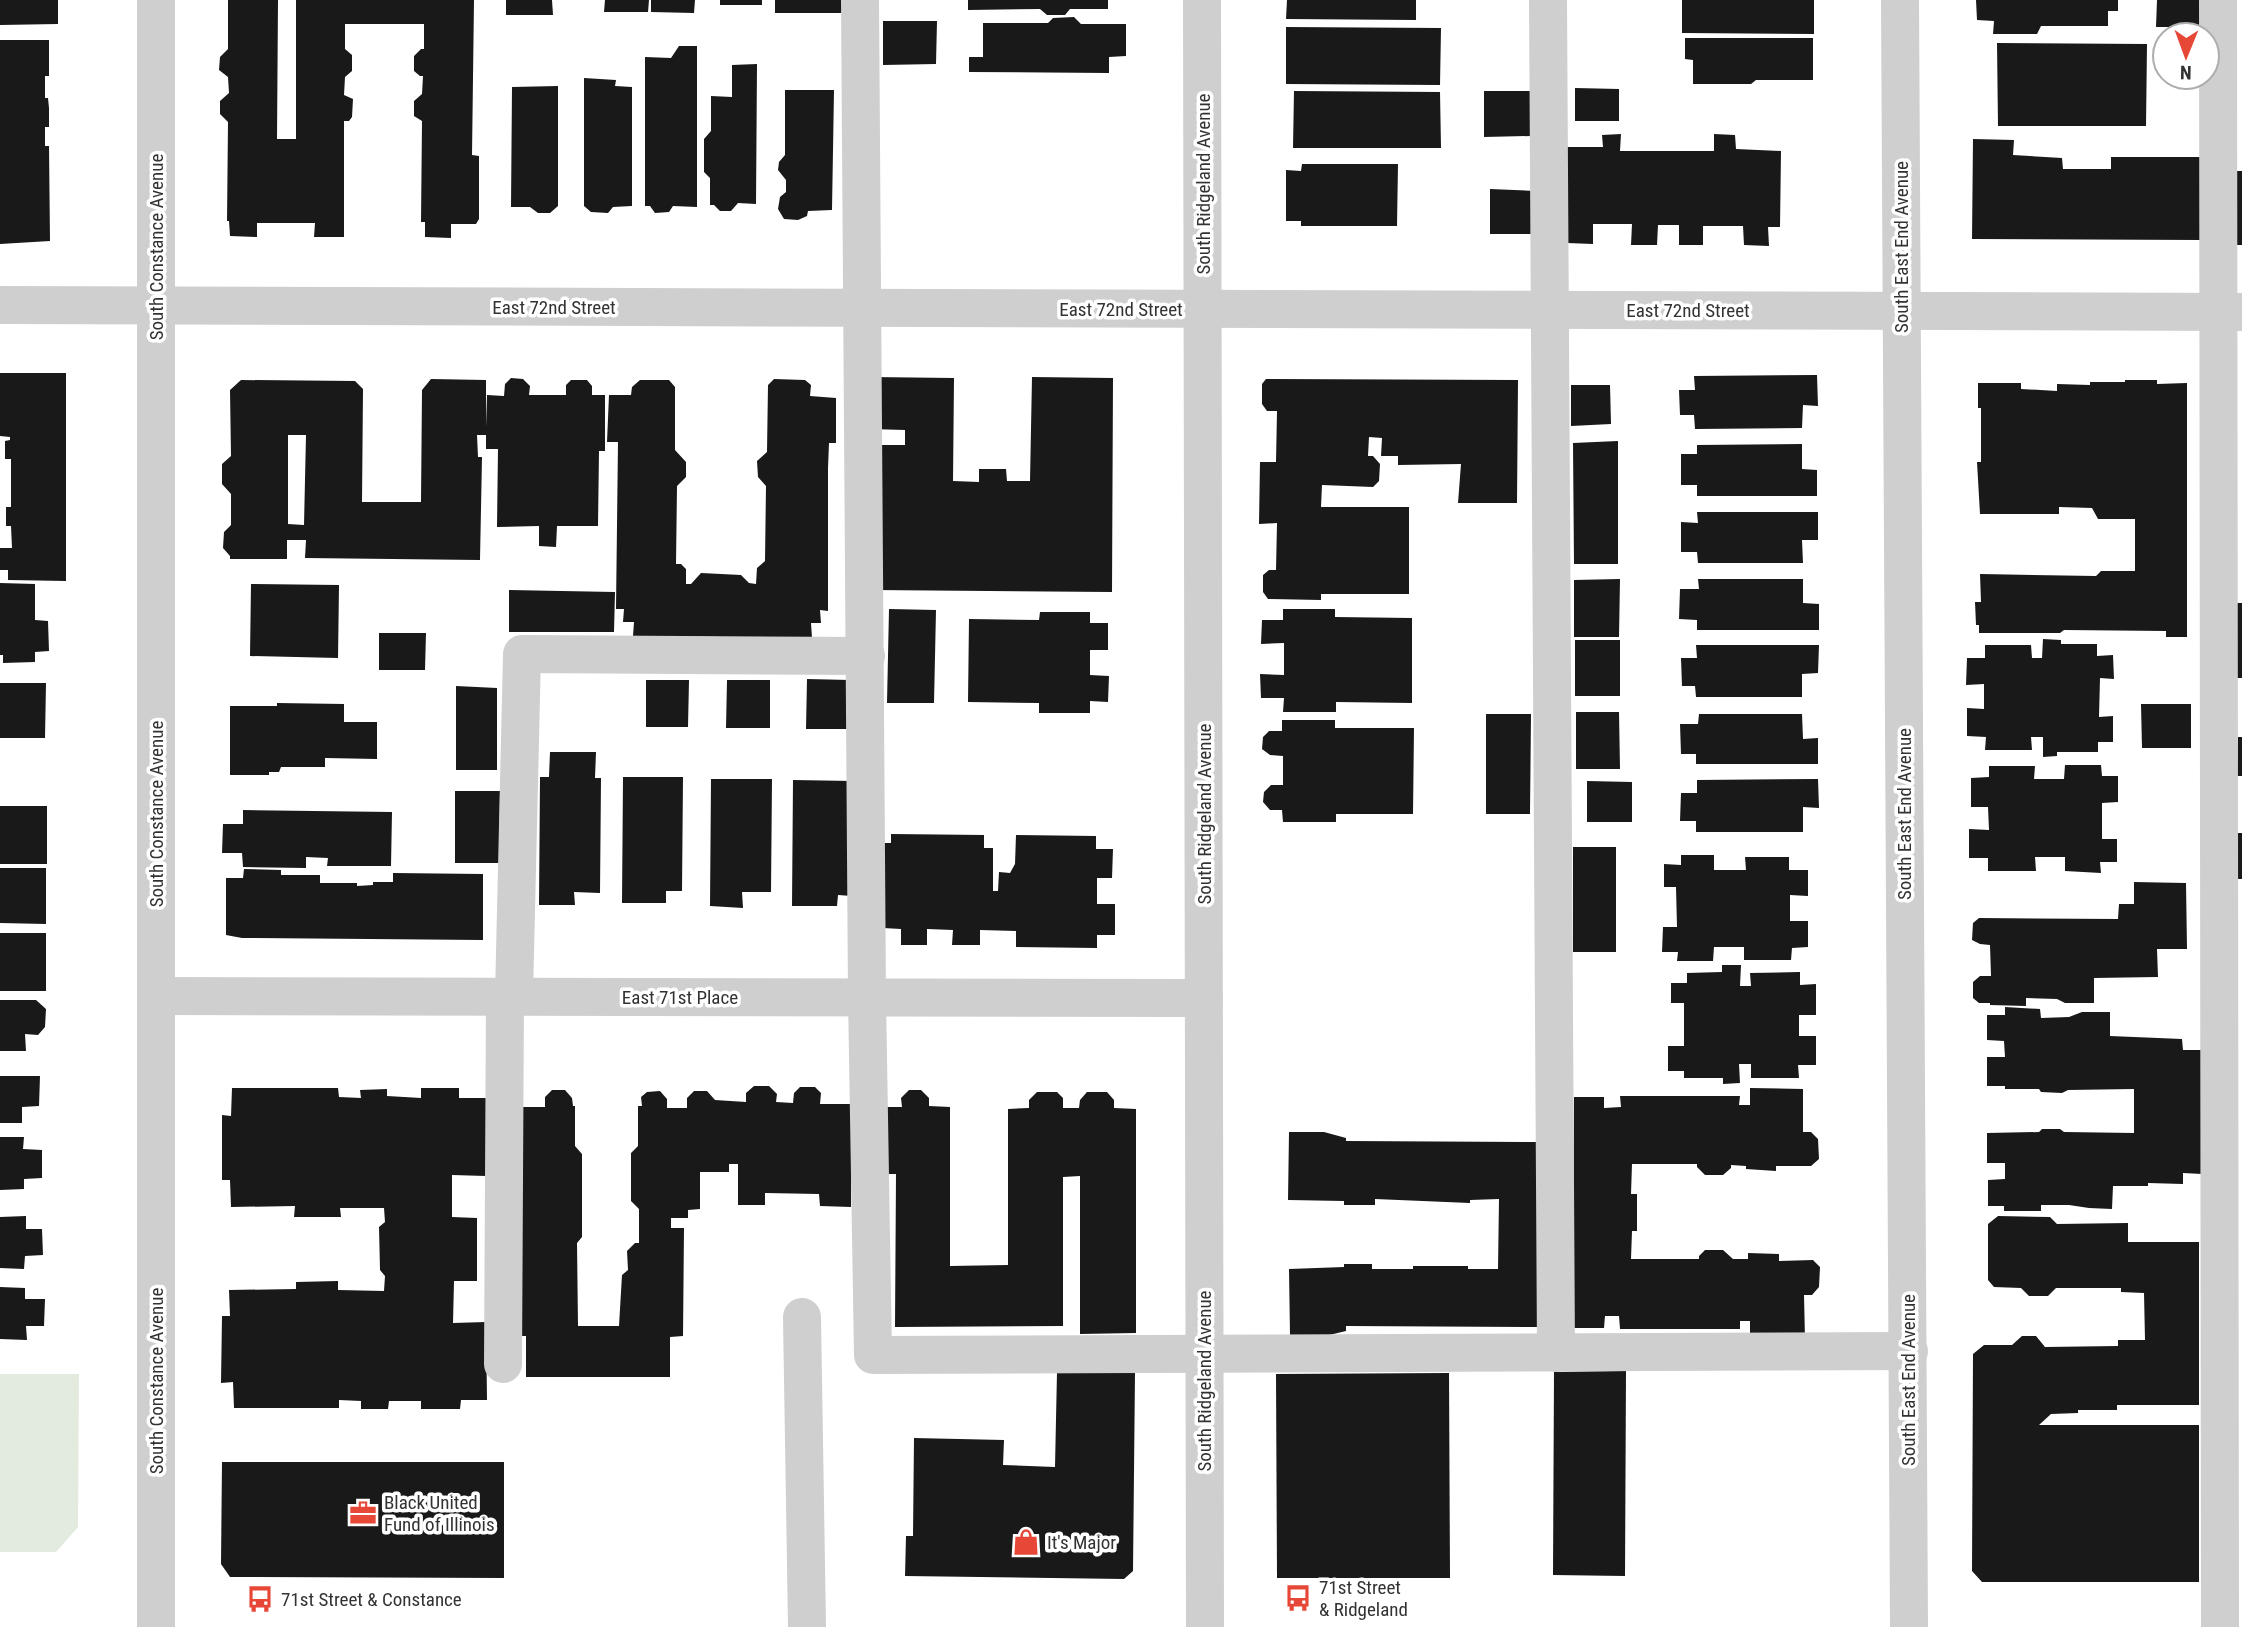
<svg xmlns="http://www.w3.org/2000/svg" width="2242" height="1627" viewBox="0 0 2242 1627" font-family="'Roboto Condensed',sans-serif">
<style>
.green{fill:#e3ebde}
.building{fill:#191919;fill-rule:evenodd}
.lines{fill:none;stroke-linecap:round;stroke-linejoin:round}
.minor{stroke:#cfcfcf;stroke-width:38}
.labels{text-anchor:middle;stroke-width:7;stroke-linejoin:round;paint-order:stroke}
.street-label{font-size:19px;fill:#323232;stroke:#fff}
.poi-label{font-size:19px;fill:#323232;stroke:#fff;text-anchor:start}
</style>
<rect width="100%" height="100%" fill="#fff"/>
<path class="green" d="M0,1374H79L78,1527L56,1552H0Z"/>
<g class="building">
<path d="M0,0H58V24L0,25Z"/>
<path d="M228,0H278L277,139H296V0H474L472,155L479,156V219L476,224H451V238L425,237V222H421L422,121L414,116V101L422,94L423,76H420L414,71V56L421,49H424V24H345V49L352,55V71L345,77L344,95L353,99L352,117L349,121H344V237H314L315,223H257V237L230,236L229,221H227L228,122L220,114V101L229,93L228,77L219,70L220,57L228,49Z"/>
<path d="M506,0H552L553,15H506Z"/>
<path d="M605,0H649L648,12H604Z"/>
<path d="M651,0H695L694,13L651,12Z"/>
<rect x="720" y="0" width="42" height="5"/>
<rect x="775" y="0" width="68" height="13"/>
<path d="M968,0H1108V9H1070L1065,15H1047L1040,9L968,10Z"/>
<path d="M1287,0H1416V20L1286,19Z"/>
<path d="M1682,0H1814V34L1682,33Z"/>
<path d="M1976,0H2118V11H2108V26H2041L2037,34H1993L1994,21L1977,20Z"/>
<path d="M2157,0H2200V27H2156Z"/>
<path d="M1074,17L1081,24H1126V56L1109,57V73L969,72V57H983V23H1048L1053,18Z"/>
<path d="M883,21H937L936,64L883,65Z"/>
<path d="M1286,27L1441,28L1440,85L1286,84Z"/>
<path d="M1685,38H1813V80H1756L1751,84H1693V60L1685,59Z"/>
<path d="M0,40H49V76H45V98H48L49,108V127H45V146H49L50,241L0,244Z"/>
<path d="M1997,43L2147,44L2146,126H1998Z"/>
<path d="M679,46H697V207L673,206L669,212L655,213L650,206H645V57L671,58Z"/>
<path d="M757,64L756,204L738,203L731,211H720L714,205H710V178L704,172V139L711,131V96L732,97V65Z"/>
<path d="M584,78L616,80L615,86L632,87V206L613,207L608,213L591,212L584,206Z"/>
<path d="M558,86V206L550,213H538L530,207H511L512,87Z"/>
<path d="M1575,88L1619,89V121H1575Z"/>
<path d="M785,90H834L832,210L808,211L807,216L798,220L784,219L778,209L780,197L786,192V180L778,170L779,162L785,155Z"/>
<path d="M1294,91L1440,92L1441,148H1293Z"/>
<path d="M1484,91H1531V136L1484,137Z"/>
<path d="M1621,134L1620,151H1714V134L1735,135L1736,149L1781,151L1780,227H1768L1769,246L1744,245L1743,226H1703V245H1679V225H1658L1657,245H1631L1632,224H1593V244L1567,243L1555,147H1603L1602,135Z"/>
<path d="M1973,139L2014,140L2013,155L2062,158L2063,169H2111V157H2203V240L1972,239Z"/>
<path d="M1302,164H1398L1397,226H1301V221H1286V170L1301,171Z"/>
<path d="M2228,171H2242V245H2227Z"/>
<path d="M1490,189L1535,191V234H1490Z"/>
<path d="M0,373H66V581L8,580V570H0V548H12L11,526H6V507H11V459H5V441L10,440V437L0,436Z"/>
<path d="M1817,375L1818,406L1803,405L1802,428L1695,429L1694,415H1680L1679,390H1695L1694,376Z"/>
<path d="M871,377L954,378L953,481L979,482V469H1006L1007,481H1030L1032,377L1113,378L1112,592L872,590L873,445H905V430L870,429Z"/>
<path d="M511,378L523,379L530,386L529,395H566V385L571,380H587L592,386V395H605V451H599L598,526H557L556,547L539,546V526L497,527L498,449H486V435H477L478,457H482L480,560L305,558L306,540H287V559H230V556L223,548L224,532L231,525V494L222,484V464L231,456L230,390L241,380L355,381L363,389L362,502H421L422,390L431,379L486,380V427L487,395L504,396L505,384ZM288,435H306L304,525L288,524Z"/>
<path d="M774,379L805,380L811,385L810,396L836,398V443H829L828,468V611L820,610L821,623H811L812,638L633,636L634,622H623L624,609H616L618,442H607L609,395H631L632,387L640,380H669L675,387V450L686,462V477L677,486L676,564H681L686,569V584H691L701,573L741,575L749,583L756,584L757,568L765,561L766,486L758,477L757,461L767,452L768,385Z"/>
<path d="M1266,379L1518,380L1517,503H1458L1461,464L1398,465V456H1381L1382,438L1369,437L1368,456H1373L1380,464L1379,481L1373,487L1322,485L1321,507H1409V594H1321V600L1268,599L1263,592V575L1269,570H1276L1277,523L1259,524L1260,462H1276L1277,411H1267L1262,404V384Z"/>
<path d="M2125,380H2157V384L2187,383V637H2166V631L2064,630L2060,633H1979V625H1976L1975,602H1981L1980,574L2096,576L2101,571H2135V519H2098L2092,508L2059,507V514H1980L1977,462H1981V408H1978V383H2021V389L2057,391V384L2090,385V382H2125Z"/>
<path d="M1571,385H1610L1611,424L1571,426Z"/>
<path d="M1618,441V564H1574L1573,443Z"/>
<path d="M1802,444V469L1817,470V496H1697V485H1681V454H1697V445Z"/>
<path d="M1697,512H1818V540H1802L1803,563H1698L1697,552H1681V522L1698,523Z"/>
<path d="M1620,579L1619,637H1574V580Z"/>
<path d="M1698,579H1803V603L1819,604V630H1697V620L1679,619L1680,589H1699Z"/>
<path d="M0,583L35,584V620L48,621L49,651L35,652V662L3,663V655H0Z"/>
<path d="M251,584L339,585L338,658L250,656Z"/>
<path d="M509,590L615,592L614,632H509Z"/>
<path d="M2233,603H2242V678H2232Z"/>
<path d="M889,609L936,610L934,703H887Z"/>
<path d="M1283,609H1335V617L1412,618V703L1336,702V712H1283L1284,698H1261L1260,674L1284,675V643L1261,644L1262,620H1283Z"/>
<path d="M1040,612H1090V623H1108V650H1090V675L1109,676L1108,702L1090,701V713H1039V703L968,702L969,619L1039,620Z"/>
<path d="M379,633H426L425,670H379Z"/>
<path d="M2043,639L2061,640V644H2097V656L2113,655L2114,679L2100,678L2099,717L2113,716V742H2098V752H2057V756L2043,757V737H2031L2032,750H1985L1986,737L1967,736V708L1984,709V684L1966,685L1967,658H1985V645H2031L2032,658H2042Z"/>
<rect x="1575" y="640" width="45" height="56"/>
<path d="M1696,645H1819L1818,673L1802,674V697H1696L1695,686H1682L1681,658H1697Z"/>
<path d="M807,679L850,680V729H806Z"/>
<path d="M646,680H689L688,727H646Z"/>
<path d="M727,680H770V728H726Z"/>
<path d="M0,683H46L45,738H0Z"/>
<path d="M456,686L497,688V770H456Z"/>
<path d="M277,703L344,704V722H377V759L325,758V767H281L279,772H269V775H230V706H277Z"/>
<path d="M2141,704H2191V748H2142Z"/>
<path d="M1576,712H1619L1620,769H1576Z"/>
<path d="M1486,714H1531L1530,814H1486Z"/>
<path d="M1699,714H1802L1803,739L1818,738V764H1696V754H1681L1680,724H1698Z"/>
<path d="M1282,720H1335V728H1414L1413,814H1336V822H1283L1282,810H1270L1263,802L1264,792L1271,785H1283V756L1270,755L1262,749L1263,737L1269,731H1282Z"/>
<path d="M2238,737H2242V776H2237Z"/>
<path d="M550,752H596L595,778H601L600,893L574,892L575,905H539L540,777H549Z"/>
<path d="M2065,765H2101L2102,776H2118V802L2102,803V839H2117V862H2100L2101,873L2065,871V857H2035L2036,871H1988V858H1969V829L1989,830L1988,807H1971V778L1989,777V766H2035L2034,779H2064Z"/>
<path d="M623,777H683L682,891H666V903H622Z"/>
<path d="M711,779H772L771,892H742L743,908L710,906Z"/>
<path d="M1818,779L1819,808L1803,807V832H1696V821H1680L1681,793H1697V780Z"/>
<path d="M793,780L853,781L852,896L838,895L837,906H792Z"/>
<path d="M1587,781L1632,782V822H1587Z"/>
<path d="M455,791H500L499,863H455Z"/>
<rect x="0" y="806" width="47" height="58"/>
<path d="M243,810L392,812L391,866H327L328,858L306,857V868L243,867L242,853H222L223,824H243Z"/>
<path d="M2236,833H2242V879H2237Z"/>
<path d="M891,834L984,835V848H993V891H998L999,872L1010,873L1015,864L1016,835L1096,836V849H1113L1112,878H1097V904H1115V935H1097V948L1016,947V931L980,930V945H952L953,930L927,929V945H901V929L883,928V843H891Z"/>
<rect x="1573" y="847" width="43" height="105"/>
<path d="M1681,855H1714V870H1746L1745,857H1789V870H1808V896L1790,895V921H1808V947L1792,948L1791,960H1744V947H1714L1713,961H1677L1678,952H1662L1663,927H1677L1676,887H1664V864L1681,865Z"/>
<path d="M0,868H46V924L0,923Z"/>
<path d="M244,869L281,870V875H320V883H357V886L373,885V882H393V873L483,874V940L242,938L226,935V878H243Z"/>
<path d="M2134,882L2186,883L2187,949H2157L2158,977L2094,978V1003H2065L2057,999L2026,998V1006L1990,1005V1003H1979L1973,998V982L1980,976H1991L1990,945L1980,944L1972,940L1973,923L1979,918L2118,919L2119,904H2134Z"/>
<rect x="0" y="933" width="46" height="58"/>
<path d="M1722,965H1741L1740,986H1751L1750,973L1800,972V985L1816,984V1015H1799V1036H1816V1065H1798L1799,1078H1751V1064H1739L1740,1083L1723,1084V1078H1684V1071H1668V1046H1684V1003H1671V983H1687V973L1722,972Z"/>
<path d="M0,1000H36L46,1009L45,1027L38,1035L25,1034L26,1051H0Z"/>
<path d="M2005,1007L2040,1009L2041,1018L2069,1017L2082,1012H2110V1036L2182,1039L2183,1050H2202V1174L2183,1173V1184L2148,1183V1186H2113L2112,1209L2089,1208L2069,1205H2041V1211H2004V1206H1988V1180L2005,1179V1163H1987V1133L2039,1132L2042,1129H2060L2064,1132L2134,1133V1089L2068,1090L2062,1093L2041,1092L2039,1089H2005V1086H1987V1057H2005L2004,1041L1987,1040V1015H2005Z"/>
<path d="M0,1076H40L39,1106L22,1107V1123H0Z"/>
<path d="M754,1086H769L777,1094L776,1102L793,1103L794,1093L800,1087H815L821,1093L820,1104H851V1207L820,1206L819,1194L765,1193V1205H738V1164H729V1172H700V1209L688,1210V1218H671V1228H684L683,1336L670,1337V1377H526V1336H514L519,1107H545V1097L552,1090H565L572,1098L573,1106H575V1146L582,1154V1237L577,1243L578,1326H619L622,1275L628,1270L627,1251L635,1243H639V1209L631,1201V1153L638,1146V1106H642L641,1097L647,1092L660,1091L667,1099V1108H687V1098L694,1091H707L715,1100L746,1102V1093Z"/>
<path d="M232,1088H338L339,1097L361,1098L360,1090L387,1089V1096L421,1098V1088H459V1098H486V1176L452,1175V1217L477,1218V1281H454L453,1323L486,1322L487,1400H461L460,1409H421V1401H389L388,1409H361V1401L339,1400V1408H234L233,1382L221,1383L222,1316H230L229,1290L296,1289V1282L338,1281V1290L384,1291L385,1276L380,1270L379,1227L385,1222L384,1208H340L341,1217H294L295,1206L231,1207L230,1180H222V1115L231,1116Z"/>
<path d="M1750,1088L1803,1089V1132H1811L1818,1139L1819,1159L1811,1166H1776V1171L1746,1169V1166L1731,1165V1168L1723,1175H1705L1697,1167V1164H1632L1631,1194H1637V1231H1632L1631,1259H1699V1256L1705,1250H1723L1733,1259H1748V1253L1779,1254V1261L1813,1260L1820,1267L1819,1287L1812,1295H1804L1805,1339L1750,1338V1321H1740V1329H1620L1619,1316H1605L1604,1328H1573L1574,1097H1604V1108L1621,1107L1620,1096H1740L1739,1105H1750Z"/>
<path d="M909,1090H921L929,1098V1106L950,1107V1266L1008,1265V1109L1029,1108V1100L1037,1092H1057L1063,1098V1108H1079L1080,1100L1087,1092H1107L1114,1100V1108L1136,1109V1333L1080,1334V1176L1063,1177V1326L895,1327L896,1174H884L885,1107H902L901,1098Z"/>
<path d="M1289,1132H1324L1346,1138V1141L1537,1142V1327L1346,1326V1331L1325,1336L1290,1335L1289,1269L1344,1267V1264H1372V1269H1413V1266H1468V1269H1498L1499,1199L1470,1200V1203L1375,1199V1205H1344V1201L1288,1200Z"/>
<path d="M0,1137H24L23,1149L42,1150V1178L24,1179V1189L0,1190Z"/>
<path d="M26,1216V1229H42L43,1255L25,1256L24,1269L0,1268V1217Z"/>
<path d="M1998,1216L2050,1217L2057,1224L2128,1223V1242H2199V1405H2117V1410H2078V1413L2051,1414L2039,1425H2199V1582H1982L1972,1571L1973,1354L1984,1345H2012L2022,1336H2036L2045,1347L2118,1346V1340H2145L2144,1293L2121,1292V1288H2056L2048,1296H2029L2021,1288L1994,1287L1988,1280V1224Z"/>
<path d="M0,1287L25,1288V1299H45L44,1326H26L27,1340L0,1339Z"/>
<path d="M1626,1371L1625,1576L1553,1575L1554,1372Z"/>
<path d="M1057,1372L1135,1373L1133,1571L1124,1579L905,1576L906,1536H913L914,1438L1004,1440L1003,1465L1055,1467Z"/>
<path d="M1449,1373L1450,1578H1277L1276,1374Z"/>
<path d="M222,1462H504V1578L230,1577L221,1564Z"/>
</g>
<g class="lines">
<g class="minor">
<path d="M860,0L867,997L873,1355L1909,1351"/>
<path d="M1202,0L1205,1627"/>
<path d="M1548,0L1556,1353"/>
<path d="M1900,0L1909,1627"/>
<path d="M2218,0L2220,1627"/>
<path d="M0,305L2242,312"/>
<path d="M156,996L1204,998"/>
<path d="M514,996L522,654L866,656"/>
<path d="M802,1317L807,1627"/>
<path d="M503,1364L505,996"/>
<path d="M156,1627V0"/>
</g>
</g>
<defs>
<symbol id="office-bare" viewBox="-9 -9 18 18"><path d="M-6-3h4V-5.5h4V-3h4V5H-6ZM-1-4.5V-3h2v-1.5ZM-6 0V1H6V0Z" fill="#e74737" stroke="#fff" stroke-width="2.5" paint-order="stroke"/></symbol>
<symbol id="shop-bare" viewBox="-9 -9 18 18"><path d="M-5-2.5h2.3a2.7 3.5 0 0 1 5.4 0H5L5.5 6h-11ZM-1.5-2.5h3a1.5 2.3 0 0 0-3 0Z" fill="#e74737" stroke="#fff" stroke-width="2.5" paint-order="stroke"/></symbol>
<symbol id="bus-bare" viewBox="-9 -9 18 18"><path d="M-5-6H5V4H4V6H2V4H-2V6H-4V4H-5ZM-3.5-4V0h7V-4ZM-3.5 1.2v1.5H-2V1.2ZM2 1.2v1.5H3.5V1.2Z" fill="#e74737" stroke="#fff" stroke-width="2.5" paint-order="stroke"/></symbol>
</defs>
<g fill-rule="evenodd">
<use href="#office-bare" x="344" y="1494" width="38" height="38"/>
<use href="#shop-bare" x="1007" y="1523" width="38" height="38"/>
<use href="#bus-bare" x="1279" y="1579" width="38" height="38"/>
<use href="#bus-bare" x="241" y="1580" width="38" height="38"/>
</g>
<g class="labels">
<g class="street-label">
<text transform="translate(1203 184) rotate(-90)" y="7">South Ridgeland Avenue</text>
<text transform="translate(156 247) rotate(-90)" y="7">South Constance Avenue</text>
<text transform="translate(1901 247) rotate(-90)" y="7">South East End Avenue</text>
<text x="554" y="314">East 72nd Street</text>
<text x="1121" y="316">East 72nd Street</text>
<text x="1688" y="317">East 72nd Street</text>
<text transform="translate(156 814) rotate(-90)" y="7">South Constance Avenue</text>
<text transform="translate(1204 814) rotate(-90)" y="7">South Ridgeland Avenue</text>
<text transform="translate(1904 814) rotate(-90)" y="7">South East End Avenue</text>
<text x="680" y="1004">East 71st Place</text>
<text transform="translate(1908 1380) rotate(-90)" y="7">South East End Avenue</text>
<text transform="translate(156 1381) rotate(-90)" y="7">South Constance Avenue</text>
<text transform="translate(1204 1381) rotate(-90)" y="7">South Ridgeland Avenue</text>
</g>
<g class="poi-label">
<text x="384" y="1509">Black United<tspan x="384" dy="22">Fund of Illinois</tspan></text>
<text x="1047" y="1549">It's Major</text>
<text x="1319" y="1594">71st Street<tspan x="1319" dy="22">&amp; Ridgeland</tspan></text>
<text x="281" y="1606">71st Street &amp; Constance</text>
</g>
</g>
<g transform="translate(2186 56) rotate(181)"><circle r="33" fill="#ffffff" stroke="#adadad" stroke-width="2"/>
<path d="M0-5L12 26L0 18L-12 26Z" fill="#e74737"/>
<text y="-10" font-size="19" font-weight="bold" text-anchor="middle" fill="#323232">N</text>
</g>
</svg>
